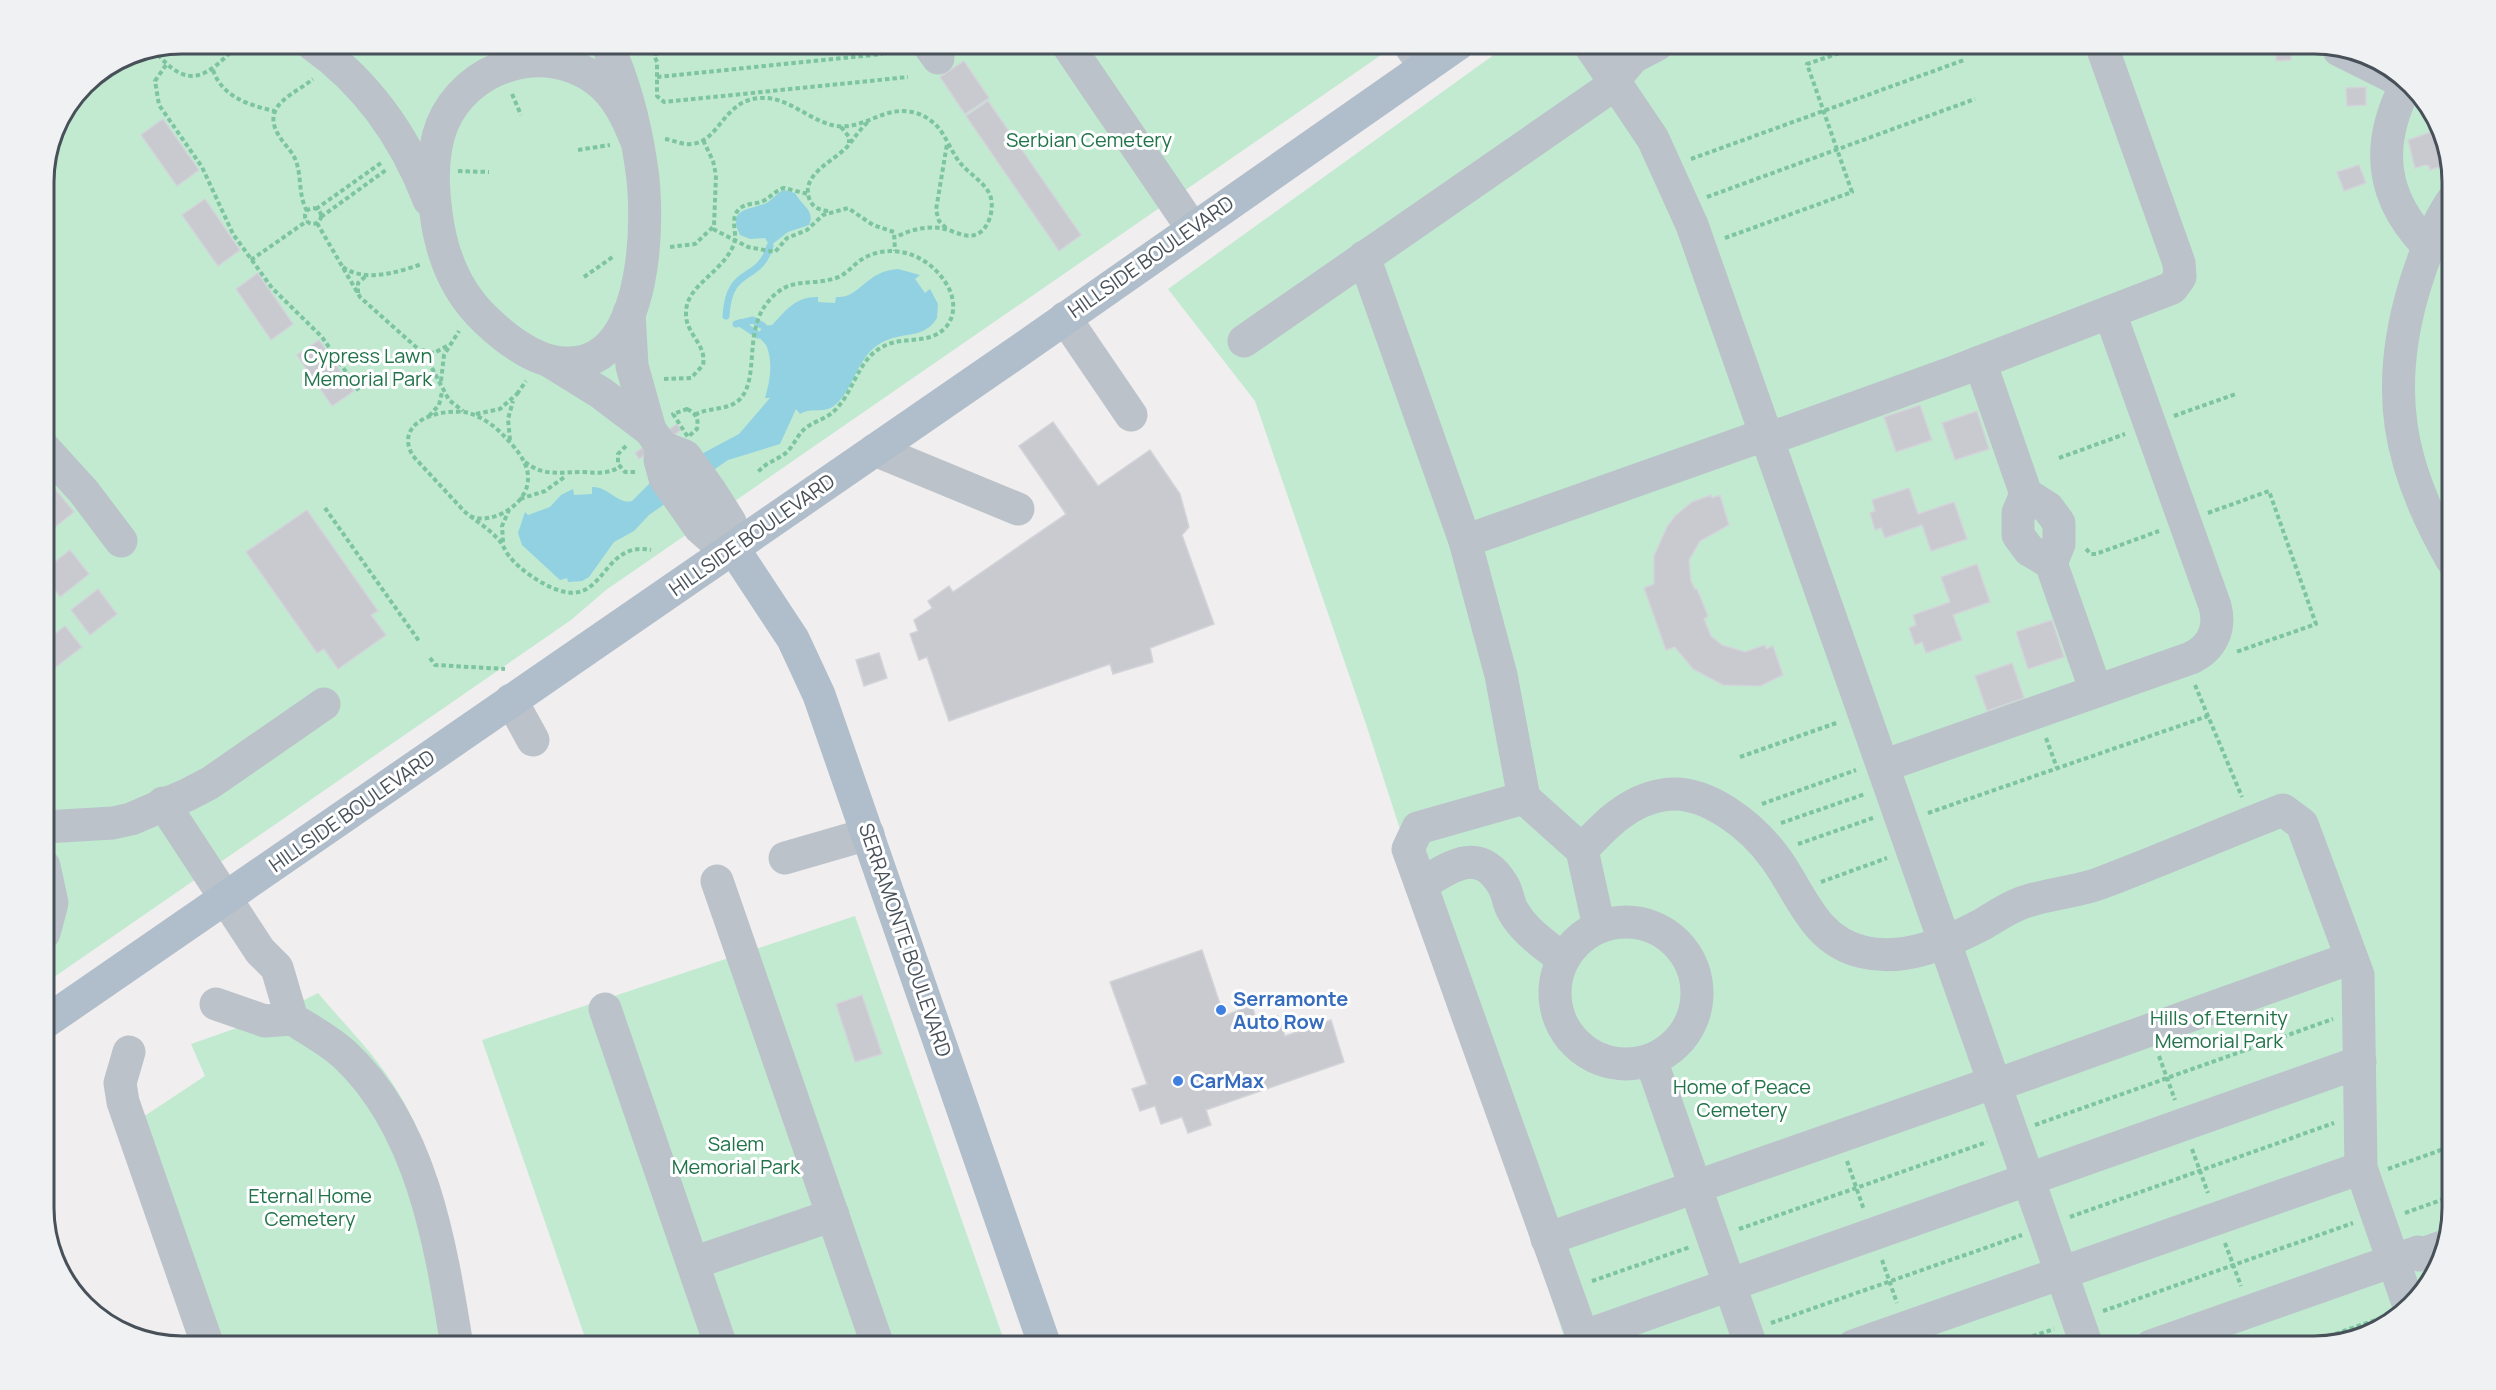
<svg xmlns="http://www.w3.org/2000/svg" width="2496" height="1390" viewBox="0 0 2496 1390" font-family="Manrope,sans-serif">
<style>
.green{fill:#c1ead1}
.water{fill:#92d1e2}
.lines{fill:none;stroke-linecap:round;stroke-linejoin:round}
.stream{stroke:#92d1e2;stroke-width:7}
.building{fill:#c9cad0;stroke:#d3d4d9;stroke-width:1.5}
.path{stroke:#7dc4a1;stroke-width:4;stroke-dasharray:4.5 3;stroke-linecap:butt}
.minor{stroke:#bbc2c9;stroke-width:33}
.major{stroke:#b0bdca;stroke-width:33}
.shop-dot{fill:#3f7fe0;stroke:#fff;stroke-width:2}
.labels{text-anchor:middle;stroke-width:6;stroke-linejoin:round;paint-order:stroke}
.park-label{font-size:20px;fill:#21734a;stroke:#fff}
.street-label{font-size:20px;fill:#485159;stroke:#fff}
.shop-label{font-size:20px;font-weight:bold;fill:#366cbe;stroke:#fff;text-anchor:start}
.rim{fill:none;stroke:#485159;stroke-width:3}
</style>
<rect width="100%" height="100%" fill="#f0eeee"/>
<g class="green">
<path d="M182,44H1397L606,590L571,620L44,984V173L54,129L84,84L129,54Z"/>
<path d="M1509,44H2314L2383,62L2434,113L2452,173V1208L2434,1277L2383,1328L2314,1346H1567L1366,724L1255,401L1168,289Z"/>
<path d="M855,916L1006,1346H588L482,1040Z"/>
<path d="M318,993C342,1022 370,1049 391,1081C446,1164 450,1251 465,1346H221L140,1119L205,1076L191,1044L277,1014Z"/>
</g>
<g class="water">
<path d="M784,190L795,193C801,205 816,211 809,225L788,232L770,246L765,238L750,239L740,235C727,209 748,210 764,204C772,201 776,193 784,190Z"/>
<path d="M898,269L920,275L915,279L925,293L930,289L938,304L937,318C924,340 901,331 881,343C856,357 855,388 835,405C825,414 811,407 800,414L796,409L780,444L728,460L649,515L634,531L614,542L589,577L582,581L568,582L567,578L560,580L522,545L518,533L525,512L528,515L550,507L561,495L573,489L574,495L592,494V487C608,486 618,505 632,501L653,480L739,434L770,398H765C770,381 773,364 767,347C765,342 760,340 758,335L763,326L772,325C787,310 794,297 818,297V302L835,303L836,297C860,299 865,271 898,269Z"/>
</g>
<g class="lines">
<g class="stream">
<path d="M726,316C729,264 759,284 770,246"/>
<path d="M740,323L758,335"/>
<path d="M736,324L753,320L763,326"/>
</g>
</g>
<g class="building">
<path d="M2286,44L2295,45L2291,50V60L2276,61V46Z"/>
<path d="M964,61L989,98L965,114L940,77Z"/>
<path d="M2366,87V105L2347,106L2346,88Z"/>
<path d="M988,101L1081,235L1059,251L966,116Z"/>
<path d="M163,119L199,170L177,186L141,135Z"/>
<path d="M2437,130L2448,159L2442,162L2443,166L2430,170L2429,166L2425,165L2415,168L2408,140Z"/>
<path d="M2359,165L2366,183L2344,191L2337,172Z"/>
<path d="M205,199L240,250L218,266L182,215Z"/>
<path d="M258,273L293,324L271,340L236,289Z"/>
<path d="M319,340L354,391L332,406L297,355Z"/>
<path d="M1920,405L1932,440L1896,452L1884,417Z"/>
<path d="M1977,411L1989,449L1955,460L1942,423Z"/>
<path d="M1053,422L1098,486L1150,450L1180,494L1189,527L1182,535L1214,624L1150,648L1153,662L1113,674L1110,664L949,721L927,657L919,660L910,634L918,631L914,620L932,608L928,601L949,586L953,592L1066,514L1019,446Z"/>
<path d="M677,424L681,430L639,459L635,453Z"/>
<path d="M52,485L74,512L44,536V492Z"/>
<path d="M1909,488L1918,514L1954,502L1967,539L1931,551L1922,525L1885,538L1881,528L1875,530L1870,513L1875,511L1872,500Z"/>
<path d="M1711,495L1712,498L1720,495L1729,525L1700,541L1689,560L1691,581L1695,589H1697L1708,616L1704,619L1711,636L1722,645L1745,652L1765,645L1766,649L1773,646L1783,675L1760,686L1723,685L1693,669L1675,647L1666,650L1644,588L1654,584V556L1667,527L1675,516L1692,502Z"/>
<path d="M307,510L378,611L371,615L386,635L338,669L324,649L317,653L246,552Z"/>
<path d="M70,550L89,574L60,597L44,575V570Z"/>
<path d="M1977,564L1990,602L1953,615L1962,640L1926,653L1922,642L1915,645L1909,628L1916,625L1913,615L1950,602L1941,577Z"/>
<path d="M98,589L117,614L90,635L71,610Z"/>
<path d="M2052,620L2064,657L2028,669L2016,632Z"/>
<path d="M65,626L82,647L44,676V642Z"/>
<path d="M879,653L887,678L864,686L856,660Z"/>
<path d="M2012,663L2024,698L1987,711L1975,676Z"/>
<path d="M1202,950L1224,1016L1252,1005L1257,1023L1278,1016L1285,1036L1331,1020L1344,1062L1206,1110L1211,1125L1188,1133L1182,1117L1161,1124L1155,1106L1140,1111L1132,1089L1147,1084L1110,982Z"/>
<path d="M862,995L882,1054L855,1062L836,1004Z"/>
</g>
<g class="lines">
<g class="path">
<path d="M649,44L657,62V96L664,102L908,77"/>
<path d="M153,49C189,93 206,77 239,44"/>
<path d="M654,54L758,44"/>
<path d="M166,65L155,81L159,105L202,167L233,234L272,288L322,337L359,391"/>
<path d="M213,70C222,97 249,105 274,111"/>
<path d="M657,77L882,54"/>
<path d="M512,94L521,115"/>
<path d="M841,127L849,137V143"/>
<path d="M665,139C673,140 682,145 691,144C720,142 723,100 760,98C788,96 809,121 836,126C867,130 886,102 919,114C925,116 930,120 935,124C947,136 951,153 962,165C971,175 985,183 990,195C994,206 991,221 983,230C970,243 955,230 940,228C925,226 910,230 896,237"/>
<path d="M578,150L610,145"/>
<path d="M1691,159L1964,60"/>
<path d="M458,171L489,172"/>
<path d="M1707,197L1975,99"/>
<circle cx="313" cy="216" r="8"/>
<path d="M316,209L381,163"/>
<path d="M307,211C298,195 302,178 296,161C292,150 283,144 278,134C261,105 295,94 313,79"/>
<path d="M828,211C819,210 812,207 809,198C801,175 833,161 846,148C854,139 859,130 868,122"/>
<path d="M321,217L386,170"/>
<path d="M317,223L360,297L425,355L449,400L463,411"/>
<path d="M946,228L939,221L936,210L947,144"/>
<path d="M713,229L748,247L775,252L787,238L807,230L823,215L848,208L873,225L894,232L895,251"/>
<path d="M1725,238L1852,192L1807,64L1866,44"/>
<path d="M670,247L695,244L714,226L716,175L713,161L703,140"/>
<path d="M251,260L307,221"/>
<path d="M343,267C365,283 398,272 422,264"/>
<path d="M584,277L614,256"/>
<path d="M358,293V283L367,275"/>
<path d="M422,350L434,353L447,346"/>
<path d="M664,379L691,378L703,365C707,344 686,335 686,314C685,285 722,274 734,244C738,232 729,220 739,209C747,202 757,205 765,200C772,196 776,190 784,188L808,194"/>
<path d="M441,381L444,355L459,331"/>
<path d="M517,394L526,381"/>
<path d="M687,409C696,413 699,419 697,429L688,437L673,414Z"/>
<path d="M476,414L500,409L518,393"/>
<path d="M695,415C710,406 728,412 741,398C759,377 744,332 767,303C789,275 808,287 836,278C848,274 855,262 866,257C896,242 931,257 947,285C955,298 956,315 946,327C929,346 903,335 882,347C858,360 854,390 837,408C829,418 817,420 807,427C798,433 795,444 787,452C778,460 766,462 758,472"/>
<path d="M429,416L439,405L442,392"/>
<path d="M2174,416L2236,394"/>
<path d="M510,440L508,419L513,401"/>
<path d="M626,446L618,454V464L625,472H636"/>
<path d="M2059,458L2125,434"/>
<path d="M525,462C544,477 561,472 583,472C597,473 607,474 620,467"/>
<path d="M520,499L545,491L566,476"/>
<path d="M325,508L419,641"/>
<path d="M2208,513L2269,491L2316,624L2236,652"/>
<path d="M470,516C492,526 528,504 528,479C529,463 515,447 504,436C495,426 482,417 469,413C443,407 392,421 413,456L464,511C474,520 487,527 496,537C502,542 504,549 509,556C519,569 542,585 558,590C605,607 602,540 651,550"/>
<path d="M503,542L502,526L509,510"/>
<path d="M2086,549L2091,554H2096L2159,531"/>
<path d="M430,658L435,665L505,669"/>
<path d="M2195,685L2242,797"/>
<path d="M2046,738L2057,768"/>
<path d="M1740,757L1839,722"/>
<path d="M1762,804L1856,770"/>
<path d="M1928,813L2208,716"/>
<path d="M1781,823L1865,794"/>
<path d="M1798,844L1873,818"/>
<path d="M1821,882L1887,858"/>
<path d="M2159,1056L2175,1100"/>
<path d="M2035,1125L2333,1019"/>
<path d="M2192,1149L2208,1193"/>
<path d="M1847,1161L1864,1210"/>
<path d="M2388,1169L2452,1146"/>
<path d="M2405,1213L2452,1196"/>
<path d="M2070,1217L2334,1123"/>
<path d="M1739,1229L1987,1142"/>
<path d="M2225,1243L2241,1286"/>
<path d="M1882,1260L1897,1303"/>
<path d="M1592,1281L1690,1247"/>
<path d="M2103,1311L2353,1223"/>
<path d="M1771,1323L2022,1235"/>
<path d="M2258,1336L2262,1346"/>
<path d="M1706,1346L1722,1341"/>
<path d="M2004,1346L2054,1329"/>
<path d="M2300,1346L2387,1316"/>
</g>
<g class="minor">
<path d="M312,44C367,83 405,137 429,200"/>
<path d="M607,44C624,82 635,123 641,164C650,218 648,361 571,363C539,365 508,341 486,320C456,292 441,253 436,213C432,184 431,153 442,125C466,66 544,40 597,80C617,95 628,119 637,142"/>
<path d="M928,44L938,58"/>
<path d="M1067,44L1192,228"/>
<path d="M1409,44L1425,67"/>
<path d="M1589,44L1653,139L1692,225L2087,1346"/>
<path d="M2339,50L2403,82"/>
<path d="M2406,85C2375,145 2380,198 2429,247"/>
<path d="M2452,201C2435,226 2424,256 2415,285C2383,390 2398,466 2452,560"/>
<path d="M1364,257L1465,541L1501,675L1524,798L1582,850C1604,826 1629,800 1663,795C1705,787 1753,827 1776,859C1802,895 1814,941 1863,952C1904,962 1947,943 1983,924C1995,917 2006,909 2019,904C2044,894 2072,893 2098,884C2160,861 2221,834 2283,810L2302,824L2358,975L2361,1168L2408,1303"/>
<path d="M629,313L632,366L650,430L662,447L685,456L711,492L730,522L733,548L717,543L700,528L665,478L660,460L662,447"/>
<path d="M1065,318L1131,415"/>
<path d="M1244,341L1605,91L1633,57L1658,44"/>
<path d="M551,362L601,393L650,430"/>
<path d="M1980,362L2026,494L2048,508L2059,523V544L2051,563"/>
<path d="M44,448L84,492L121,541"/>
<path d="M875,450L1018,509"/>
<path d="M2026,494L2018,513V535L2029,550L2051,563L2096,691"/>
<path d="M1465,541L1750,440L1785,433L1957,371L2172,288L2180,277L2179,263L2101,44"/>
<path d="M511,700L533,740"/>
<path d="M1883,766L2191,658C2212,648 2221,629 2215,606L2110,313"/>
<path d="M1524,798L1418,828L1408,849L1421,885C1451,866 1479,845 1503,885C1508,893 1508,903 1513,911C1524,931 1545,945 1563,959"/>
<path d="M163,803L260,951L277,968L292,1019C310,1030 330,1041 345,1055C423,1128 441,1247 457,1346"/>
<path d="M44,827L113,823L131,819L187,795L210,783L324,704"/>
<path d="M1582,850L1599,927"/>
<path d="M785,858L868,834"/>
<path d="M44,866L52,903L44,933"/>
<path d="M717,881L878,1346"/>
<path d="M1421,885L1586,1346"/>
<circle cx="1626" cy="993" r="71"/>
<path d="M216,1004L265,1021L292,1019"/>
<path d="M605,1009L721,1346"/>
<path d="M129,1052L120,1083L123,1102L208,1346"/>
<path d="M1651,1060L1751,1346"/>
<path d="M1996,1085L2351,958"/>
<path d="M1547,1239L1995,1082"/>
<path d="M693,1263L833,1215"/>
<path d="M1582,1337L2360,1062"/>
<path d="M1853,1346L2361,1168"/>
<path d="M2151,1346L2418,1252L2420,1255L2442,1247"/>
</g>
<g class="major">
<path d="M733,548L793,639L819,695L1045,1346"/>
<path d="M44,1023L1026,346L1458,44"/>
</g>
</g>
<g class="shop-dot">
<circle cx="1221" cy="1010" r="6"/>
<circle cx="1178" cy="1081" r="6"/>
</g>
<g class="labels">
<g class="park-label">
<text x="1089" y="147">Serbian Cemetery</text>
<text x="368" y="363">Cypress Lawn<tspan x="368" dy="23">Memorial Park</tspan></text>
<text x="2219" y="1025">Hills of Eternity<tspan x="2219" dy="23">Memorial Park</tspan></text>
<text x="1742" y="1094">Home of Peace<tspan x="1742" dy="23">Cemetery</tspan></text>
<text x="736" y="1151">Salem<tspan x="736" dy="23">Memorial Park</tspan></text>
<text x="310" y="1203">Eternal Home<tspan x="310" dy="23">Cemetery</tspan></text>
</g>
<g class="street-label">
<text transform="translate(1151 257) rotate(-35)" y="7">HILLSIDE BOULEVARD</text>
<text transform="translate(752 535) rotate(-35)" y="7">HILLSIDE BOULEVARD</text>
<text transform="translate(352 811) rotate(-35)" y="7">HILLSIDE BOULEVARD</text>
<text transform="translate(905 940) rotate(71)" y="7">SERRAMONTE BOULEVARD</text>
</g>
<g class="shop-label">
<text x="1233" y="1006">Serramonte<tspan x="1233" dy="23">Auto Row</tspan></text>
<text x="1190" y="1088">CarMax</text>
</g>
</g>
<path d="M0 0H2496V1390H0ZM182 54H2314A128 128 0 0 1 2442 182V1208A128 128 0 0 1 2314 1336H182A128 128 0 0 1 54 1208V182A128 128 0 0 1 182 54Z" fill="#f0f1f2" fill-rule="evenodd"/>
<path class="rim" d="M182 54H2314A128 128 0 0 1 2442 182V1208A128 128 0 0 1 2314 1336H182A128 128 0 0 1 54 1208V182A128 128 0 0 1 182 54Z"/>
</svg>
